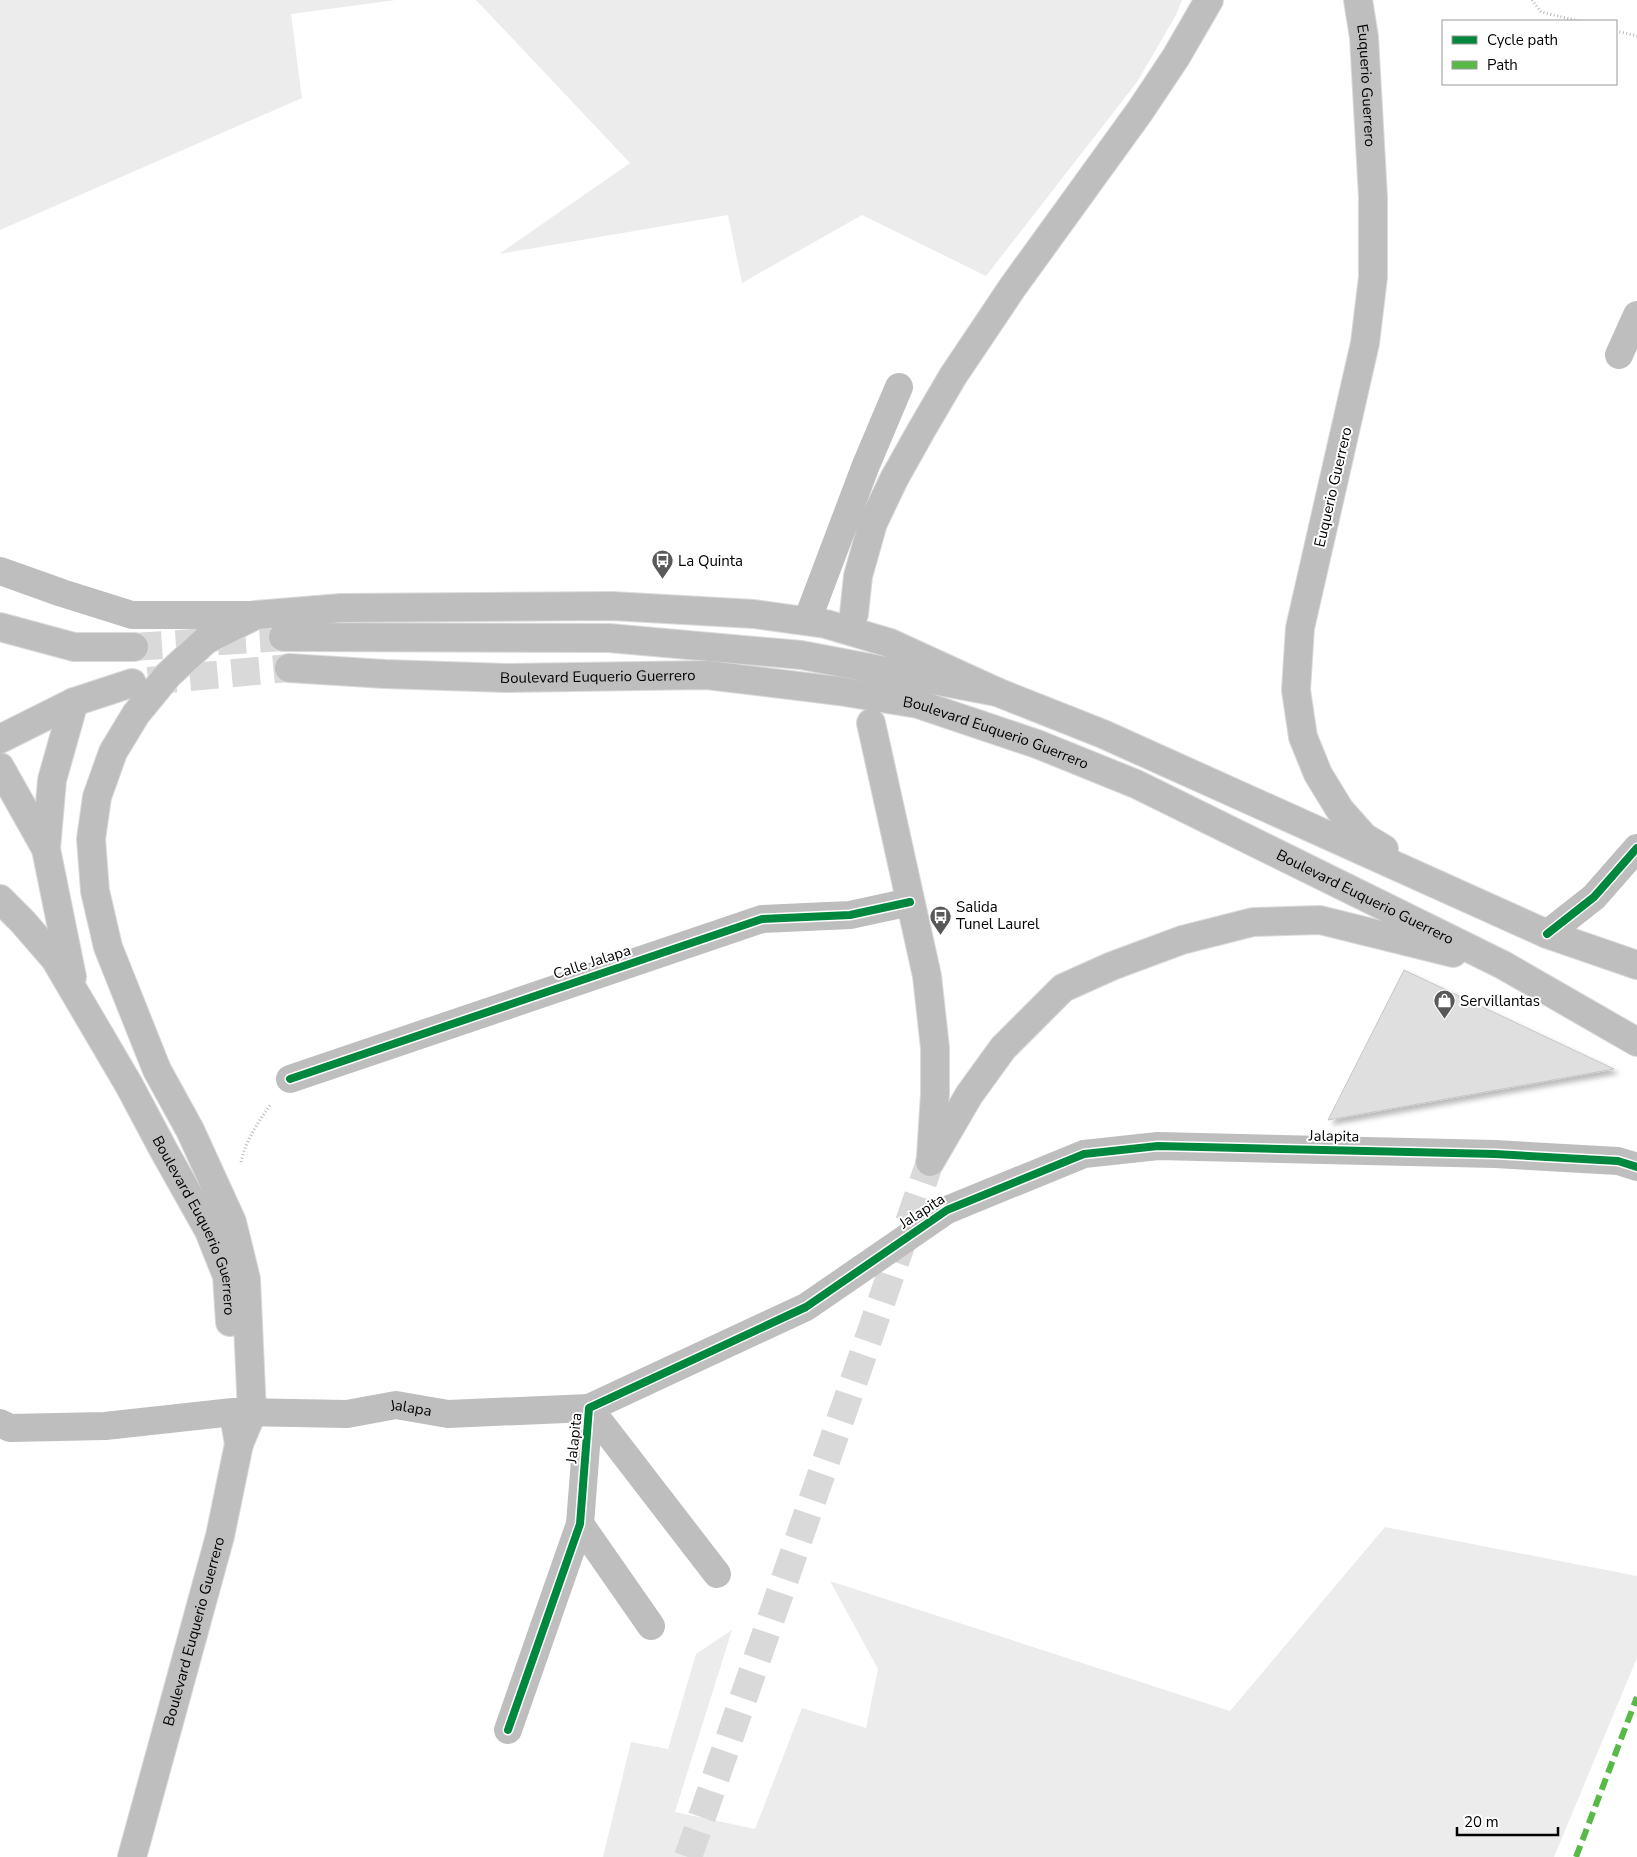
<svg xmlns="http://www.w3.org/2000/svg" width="1637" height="1857" viewBox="0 0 1637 1857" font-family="'Nunito Sans',sans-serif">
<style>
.green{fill:#ececec}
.building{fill:#dfdfdf;stroke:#c7c7c7;filter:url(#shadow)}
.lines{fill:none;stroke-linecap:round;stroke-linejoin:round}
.major-tunnel{stroke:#d9d9d9;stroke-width:28;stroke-dasharray:28 14;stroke-linecap:butt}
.major-casing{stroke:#dbdbdb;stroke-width:30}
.path{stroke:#b9b9b9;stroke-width:3;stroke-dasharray:1 2.5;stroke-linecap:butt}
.minor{stroke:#bebebe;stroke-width:28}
.major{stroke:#bebebe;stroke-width:28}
.quiet{stroke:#58b947;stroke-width:6;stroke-dasharray:12 6;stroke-linecap:butt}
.cycleway-casing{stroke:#fff;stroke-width:11}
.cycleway{stroke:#00873e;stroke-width:8}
.labels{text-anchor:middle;stroke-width:4;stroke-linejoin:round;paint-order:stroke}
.street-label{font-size:15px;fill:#000;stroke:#fff}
.poi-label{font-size:15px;fill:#000;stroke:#fff;text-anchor:start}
</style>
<defs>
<filter id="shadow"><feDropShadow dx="4.5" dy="4.5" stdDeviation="2.5" flood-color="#0004"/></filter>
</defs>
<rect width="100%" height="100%" fill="#fff"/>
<g class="green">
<path d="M0,0H396L291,14L302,98L0,230Z"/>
<path d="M476,0H1182L1176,15L1137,82L986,276L862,215L742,283L728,215L499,254L630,163Z"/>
<path d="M1385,1527L1637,1576V1658L1554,1857H603L631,1742L668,1749L696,1654L732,1630L675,1812L755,1829L802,1708L866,1728L878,1669L830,1581L1230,1711Z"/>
</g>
<path class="building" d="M1404,970L1614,1069L1328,1120Z"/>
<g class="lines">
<g class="major-tunnel">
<path d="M134,647L283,637"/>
<path d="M148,681L289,668"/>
<path d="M688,1857L930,1162"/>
</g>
<defs>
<g id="major">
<path id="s2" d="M1358,0L1364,37L1373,197V277L1365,343L1300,628L1296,690L1303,737L1318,774L1340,810L1364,837L1384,849"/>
<path d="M854,614L858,576L873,523L894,479L922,429L953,376L1012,288L1140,111L1176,57L1209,0"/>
<path d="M0,627L74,647H134"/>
<path d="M283,637L609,638L801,655L997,692L1103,734L1547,934L1637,965"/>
<path id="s3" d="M289,668L385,674L506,678L707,675L839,691L918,704L1037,744L1136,784L1503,965L1637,1042"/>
<path d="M871,723L927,976L935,1048V1094L931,1156"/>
<path d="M0,739L74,702L132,683"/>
<path d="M0,767L46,849"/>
<path id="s4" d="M0,899L23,922L55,959L129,1085L163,1149L209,1231L227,1276L230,1322"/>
<path d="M72,977L46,849L52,780L74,702"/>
<path d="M930,1162L969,1095L1003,1048L1063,988L1112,966L1182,940L1253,922L1320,920L1453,953"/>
<path d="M239,1444L252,1413L246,1279L232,1222L190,1130L157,1070L108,947L95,891L91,839L97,797L113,752L136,714L168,675L206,640L256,615L341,608L612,606L754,614L826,624L890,643L997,692"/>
<path id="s5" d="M132,1857L220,1536L239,1444L236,1427"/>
</g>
</defs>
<use href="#major" class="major-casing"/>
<g class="path">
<path d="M1532,0L1541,12L1579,21"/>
<path d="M1616,31L1637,36"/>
<path d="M241,1162C246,1140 258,1122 271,1104"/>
</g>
<g class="minor">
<path d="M1619,355L1637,315"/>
<path d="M0,571L62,593L132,615H256"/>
<path d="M807,621L866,465L899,387"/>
<path d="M1547,934L1594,897L1637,848"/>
<path d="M290,1079L762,919L850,915L910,902"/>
<path id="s1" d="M0,1423L10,1428L105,1426L233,1412L347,1414L396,1405L448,1414L589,1408L717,1574"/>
<path d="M580,1524L651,1626"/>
<path d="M508,1730L580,1524L589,1408L806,1307L947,1210L1084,1154L1158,1146L1495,1154L1618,1161L1637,1167"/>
</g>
<use href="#major" class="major"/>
<path class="quiet" d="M1576,1857L1637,1697"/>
<defs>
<g id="cycleway">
<path d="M1547,934L1594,897L1637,848"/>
<path d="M290,1079L762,919L850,915L910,902"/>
<path d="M508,1730L580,1524L589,1408L806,1307L947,1210L1084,1154L1158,1146L1495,1154L1618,1161L1637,1167"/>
</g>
</defs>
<use href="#cycleway" class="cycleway-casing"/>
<use href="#cycleway" class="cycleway"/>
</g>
<defs>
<symbol id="bus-pin" viewBox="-11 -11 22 30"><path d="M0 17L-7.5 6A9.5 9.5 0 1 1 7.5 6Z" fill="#595959" stroke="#fff"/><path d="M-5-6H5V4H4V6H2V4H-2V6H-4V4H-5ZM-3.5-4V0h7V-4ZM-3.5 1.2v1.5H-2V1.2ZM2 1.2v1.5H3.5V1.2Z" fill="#fff"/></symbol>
<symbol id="shop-pin" viewBox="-11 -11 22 30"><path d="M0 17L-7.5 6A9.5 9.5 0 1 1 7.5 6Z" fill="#595959" stroke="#fff"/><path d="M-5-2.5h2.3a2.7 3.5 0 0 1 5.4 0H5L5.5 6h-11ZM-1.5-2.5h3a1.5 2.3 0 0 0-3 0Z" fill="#fff"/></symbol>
</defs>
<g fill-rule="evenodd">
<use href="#bus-pin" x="650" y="548" width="25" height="34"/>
<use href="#bus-pin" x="928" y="904" width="25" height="34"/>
<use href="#shop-pin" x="1432" y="988" width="25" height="34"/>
</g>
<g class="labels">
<g class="street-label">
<text dy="5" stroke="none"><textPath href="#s2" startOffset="86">Euquerio Guerrero</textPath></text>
<text transform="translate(1333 487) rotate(-77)" y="5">Euquerio Guerrero</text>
<text dy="5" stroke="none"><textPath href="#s3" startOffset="309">Boulevard Euquerio Guerrero</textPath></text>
<text dy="5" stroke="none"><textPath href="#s3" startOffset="714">Boulevard Euquerio Guerrero</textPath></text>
<text dy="5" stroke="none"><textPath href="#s3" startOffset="1119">Boulevard Euquerio Guerrero</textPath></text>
<text transform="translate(592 962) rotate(-18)" y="5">Calle Jalapa</text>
<text transform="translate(1334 1136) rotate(1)" y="5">Jalapita</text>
<text transform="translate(922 1211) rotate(-33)" y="5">Jalapita</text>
<text dy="5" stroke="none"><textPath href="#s4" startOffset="384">Boulevard Euquerio Guerrero</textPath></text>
<text dy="5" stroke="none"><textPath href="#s1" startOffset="414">Jalapa</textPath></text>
<text transform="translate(574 1438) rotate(-84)" y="5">Jalapita</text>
<text dy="5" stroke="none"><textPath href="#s5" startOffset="234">Boulevard Euquerio Guerrero</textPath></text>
</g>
<g class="poi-label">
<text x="678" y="566">La Quinta</text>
<text x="956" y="912">Salida<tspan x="956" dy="17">Tunel Laurel</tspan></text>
<text x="1460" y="1006">Servillantas</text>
</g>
</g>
<rect x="1442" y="20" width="175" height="65" fill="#ffffff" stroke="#999999"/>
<rect x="1452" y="36" width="25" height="8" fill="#00873e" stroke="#999999"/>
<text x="1487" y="45" font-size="15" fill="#000000">Cycle path</text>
<rect x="1452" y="61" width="25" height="8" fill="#58b947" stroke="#999999"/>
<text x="1487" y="70" font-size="15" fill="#000000">Path</text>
<path d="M1457 1827v8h101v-8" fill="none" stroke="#000000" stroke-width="2.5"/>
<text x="1464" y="1827" font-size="15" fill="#000000" stroke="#ffffff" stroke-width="4" paint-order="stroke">20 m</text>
</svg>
